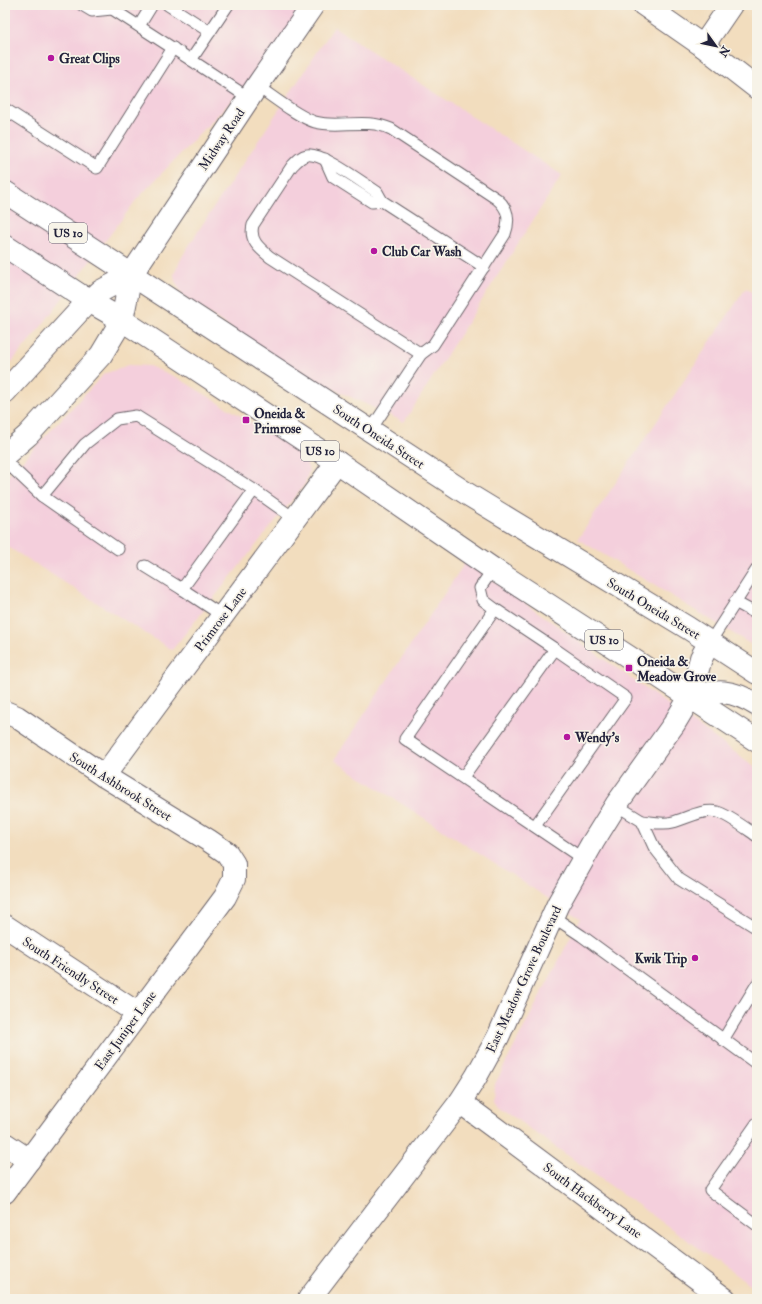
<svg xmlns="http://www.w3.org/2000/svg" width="762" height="1304" viewBox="0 0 762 1304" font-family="'IM FELL Double Pica',serif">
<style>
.built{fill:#f4cfdc}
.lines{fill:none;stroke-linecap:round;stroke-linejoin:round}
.service-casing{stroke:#6b6369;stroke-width:13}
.minor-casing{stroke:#6b6369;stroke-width:24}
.secondary-casing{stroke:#6b6369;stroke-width:24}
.trunk-casing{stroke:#6b6369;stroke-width:24}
.service{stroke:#fff;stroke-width:11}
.minor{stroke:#fff;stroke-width:22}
.secondary{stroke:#fff;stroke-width:22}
.trunk{stroke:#fff;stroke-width:22}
.poi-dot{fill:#b5179e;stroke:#f7f3e8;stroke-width:1.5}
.labels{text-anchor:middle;stroke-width:3.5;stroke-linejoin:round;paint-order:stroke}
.shield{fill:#f7f3e8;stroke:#62616f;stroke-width:1}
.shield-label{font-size:12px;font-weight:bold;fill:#22223b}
.poi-label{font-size:13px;font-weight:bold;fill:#22223b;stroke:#f7f3e8;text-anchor:start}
.street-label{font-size:13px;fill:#22223b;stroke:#f7f3e8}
</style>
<rect width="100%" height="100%" fill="#f7f3e8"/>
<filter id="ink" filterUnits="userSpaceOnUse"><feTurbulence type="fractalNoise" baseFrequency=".025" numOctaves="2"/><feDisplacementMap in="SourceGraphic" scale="8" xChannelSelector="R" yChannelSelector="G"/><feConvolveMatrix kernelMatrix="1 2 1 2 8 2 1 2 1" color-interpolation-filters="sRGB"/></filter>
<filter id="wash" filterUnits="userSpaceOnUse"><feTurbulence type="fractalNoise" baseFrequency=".012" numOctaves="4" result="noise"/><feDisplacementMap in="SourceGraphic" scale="16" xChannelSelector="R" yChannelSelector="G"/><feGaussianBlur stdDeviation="0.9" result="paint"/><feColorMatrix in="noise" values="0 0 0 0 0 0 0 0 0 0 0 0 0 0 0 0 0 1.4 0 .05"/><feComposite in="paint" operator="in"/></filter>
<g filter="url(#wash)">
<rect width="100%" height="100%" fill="#f2ddbe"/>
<g class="built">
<path d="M5,5H314L315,14L137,199L40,328L5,370Z"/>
<path d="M334,27L562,175L404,422L291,369L183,296L175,281L174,274L182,257L200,228Z"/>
<path d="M746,288L757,296V648L578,539Z"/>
<path d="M128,365L149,366L178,378L303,454L309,470L305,484L172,650L5,545V479L104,374Z"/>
<path d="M466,561L757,768V1289L499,1107L494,1099L495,1084L580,919L334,760Z"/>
</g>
</g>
<g filter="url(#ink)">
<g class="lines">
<defs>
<g id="service">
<path d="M82,5L92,11L112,9"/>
<path d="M106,5L191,60"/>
<path d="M168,5L210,32"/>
<path d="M228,5L191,60L249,98"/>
<path d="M139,26L152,5"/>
<path d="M257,86C272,96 298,117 315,122C339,129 365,117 391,129L497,199C509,209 510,220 505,234L433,345L421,354L370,431"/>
<path d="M5,109L97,168L173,48"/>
<path d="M325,159L333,177L372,202L382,201"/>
<path d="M421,354L270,257C259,248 249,240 253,225L292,166C297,161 301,156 307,155C322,152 364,184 377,192L382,201L484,267"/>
<path d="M5,461L42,496L85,444L117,419L136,416L254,490"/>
<path d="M42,496L118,549"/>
<path d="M145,566L182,589"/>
<path d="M493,569L480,588L483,600L495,609L405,739L583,859"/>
<path d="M735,602L757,614"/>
<path d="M223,616L182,589L254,490L295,519"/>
<path d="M710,642L757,569"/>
<path d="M463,777L555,649L495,609"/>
<path d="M616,805L642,821L654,847L679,879L757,928"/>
<path d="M642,821C652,822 663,825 673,822C685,819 704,808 717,812C727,814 748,830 757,836"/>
<path d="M535,826L626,698L555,649"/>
<path d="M552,916L582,936L757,1064"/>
<path d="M723,1040L757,984"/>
<path d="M757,1123L710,1190L757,1225"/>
</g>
<g id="minor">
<path d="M644,5L703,46L757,88"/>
<path d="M703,46L731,5"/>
<path d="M5,712L17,717L104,776L208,840L227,853L234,864V879L225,897L5,1192"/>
<path d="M104,776L177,677L337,462"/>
<path d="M5,926L137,1013"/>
<path d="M460,1102L725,1299"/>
<path d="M5,1144L29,1160"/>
<path d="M309,1299L460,1102L476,1077L498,1037L558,904L593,842L616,805L674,724L686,704L694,684L701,658L710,642"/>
</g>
<g id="secondary">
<path d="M5,392L82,308L101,291L131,275"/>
<path d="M5,455L28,435L101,355L122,320L131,275L257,86L313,5"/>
</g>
<g id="trunk">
<path d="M5,192L469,495L688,628L757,673"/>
<path d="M5,246L89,301L122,320L160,345L337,462L493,569L646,668L757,741"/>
<path d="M689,697C718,690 731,689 757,705"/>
</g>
</defs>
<use href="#service" class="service-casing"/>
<use href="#minor" class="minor-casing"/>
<use href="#secondary" class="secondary-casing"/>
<use href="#trunk" class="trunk-casing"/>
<use href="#service" class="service"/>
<use href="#minor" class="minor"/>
<use href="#secondary" class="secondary"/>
<use href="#trunk" class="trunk"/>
</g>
</g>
<g class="poi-dot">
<circle cx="51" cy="58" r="4"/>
<circle cx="374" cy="251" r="4"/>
<rect x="242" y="416" width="8" height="8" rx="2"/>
<rect x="625" y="664" width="8" height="8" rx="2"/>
<circle cx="567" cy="737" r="4"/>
<circle cx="695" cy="958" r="4"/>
</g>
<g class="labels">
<g class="shield">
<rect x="49" y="223" width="38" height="20" rx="3"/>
<rect x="301" y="441" width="38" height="20" rx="3"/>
<rect x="585" y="630" width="38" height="20" rx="3"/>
</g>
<g class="shield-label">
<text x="68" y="237">US 10</text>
<text x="320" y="455">US 10</text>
<text x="604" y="644">US 10</text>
</g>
<g class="poi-label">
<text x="59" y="63">Great Clips</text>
<text x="382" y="256">Club Car Wash</text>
<text x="254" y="418">Oneida &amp;<tspan x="254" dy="15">Primrose</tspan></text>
<text x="637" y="666">Oneida &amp;<tspan x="637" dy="15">Meadow Grove</tspan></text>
<text x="575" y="742">Wendy's</text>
<text x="687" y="963" text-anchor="end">Kwik Trip</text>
</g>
<g class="street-label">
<text transform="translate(221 139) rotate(-56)" y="5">Midway Road</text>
<text transform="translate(379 436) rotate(33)" y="5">South Oneida Street</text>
<text transform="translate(654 608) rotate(31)" y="5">South Oneida Street</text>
<text transform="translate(220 619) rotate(-53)" y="5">Primrose Lane</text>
<text transform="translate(121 786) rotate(32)" y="5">South Ashbrook Street</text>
<text transform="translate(71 970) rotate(33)" y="5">South Friendly Street</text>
<text transform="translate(523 979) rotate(-65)" y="5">East Meadow Grove Boulevard</text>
<text transform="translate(125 1030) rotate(-54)" y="5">East Juniper Lane</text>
<text transform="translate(593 1200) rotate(36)" y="5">South Hackberry Lane</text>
</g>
</g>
<rect width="762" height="1304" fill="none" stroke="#f7f3e8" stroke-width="20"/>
<g transform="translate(716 46) rotate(123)" stroke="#f7f3e8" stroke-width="3" paint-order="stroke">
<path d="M0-3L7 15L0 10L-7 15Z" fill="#22223b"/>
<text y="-6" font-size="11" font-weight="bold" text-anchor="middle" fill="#22223b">N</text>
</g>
</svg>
